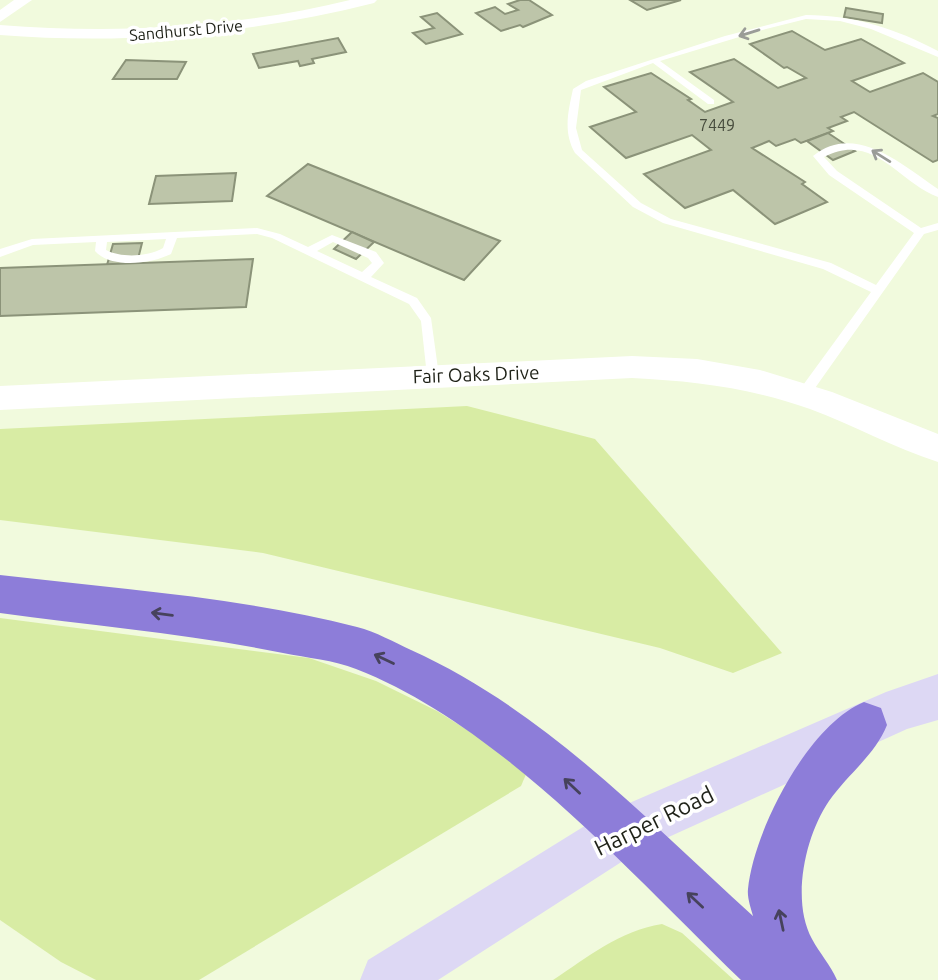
<svg xmlns="http://www.w3.org/2000/svg" width="938" height="980" viewBox="0 0 938 980" font-family="Ubuntu,sans-serif">
<style>
.green{fill:#d8eca4}
.building{fill:#bdc5a9;stroke:#8b9379;stroke-width:2}
.lines{fill:none;stroke-linecap:round;stroke-linejoin:round}
.service{fill:#fff;fill-rule:evenodd}
.minor{fill:#fff;fill-rule:evenodd}
.tertiary{fill:#fff;fill-rule:evenodd}
.secondary{fill:#ddd8f4;fill-rule:evenodd}
.motorway{fill:#8d7dd9;fill-rule:evenodd}
.oneway{stroke:#9a9c97}
.oneway2{stroke:#46425c}
.labels{text-anchor:middle;stroke-width:7;stroke-linejoin:round;paint-order:stroke}
.far-street-label{font-size:16px;fill:#1f2218;stroke:#fff}
.number-label{font-size:16px;fill:#464b3c}
.street-label{font-size:19px;fill:#1f2218;stroke:#fff}
.near-street-label{font-size:23px;fill:#1f2218;stroke:#fff}
</style>
<rect width="100%" height="100%" fill="#f1fadd"/>
<g class="green">
<path d="M467,406L595,439L782,653L733,673L660,648L263,553L0,520V429Z"/>
<path d="M0,618L309,658L376,681L437,711L504,753L527,772L521,786L199,980H96L61,962L0,920Z"/>
<path d="M662,924L682,933L734,980H553C588,957 619,931 662,924Z"/>
</g>
<g class="building">
<path d="M520,0H529L552,15L523,27L520,25L501,31L476,13L495,7L505,14L518,10L508,4Z"/>
<path d="M630,0H681L647,10Z"/>
<path d="M846,8L883,14L882,23L844,17Z"/>
<path d="M437,13L462,34L426,44L413,33L434,28L421,17Z"/>
<path d="M792,31L825,50L861,39L904,63L852,81L870,92L923,73L938,82V114L933,116L938,118V160L933,162L854,112L841,117L847,121L828,128L833,131L801,143L795,139L776,146L769,141L752,148L805,182L802,184L827,202L775,224L733,190L685,208L644,174L711,150L692,135L626,158L590,127L636,112L604,87L651,73L691,99L688,100L705,112L733,102L690,72L734,59L778,88L806,78L787,67L784,68L750,44Z"/>
<path d="M338,38L346,52L312,59L314,63L300,66L298,61L259,68L253,54Z"/>
<path d="M126,60L186,62L177,79H113Z"/>
<path d="M828,133L855,151L833,160L807,141Z"/>
<path d="M308,164L500,241L464,280L267,196Z"/>
<path d="M236,173L232,201L149,204L156,176Z"/>
<path d="M352,232L374,242L356,259L334,249Z"/>
<path d="M142,243L137,263L107,265L113,244Z"/>
<path d="M253,259L246,307L0,316V268Z"/>
</g>
<g class="lines">
<g class="service">
<path d="M806,15C853,15 897,29 938,51V57L871,29L840,21L806,19L766,29L660,61L714,100V104H708L653,63L581,90L576,128L582,150L641,203L671,219L831,263L876,285L914,233L829,175L813,156C855,121 904,166 938,189V197C898,182 873,131 824,157L837,171L921,228L938,223V230L924,234L808,398H798L797,395L798,392L871,292L823,269L663,223L633,207L575,153C563,132 568,112 573,89L586,81L725,36Z"/>
<path d="M257,228L280,234L308,247L332,235L376,252L384,263L371,277L417,298L431,318L439,376L437,379H429L427,376L421,321L409,304L272,238L257,234L177,238L171,254C151,264 111,269 95,251L96,242L33,245L0,257V249L32,239ZM166,239L163,248C148,257 121,258 106,250L107,242ZM333,242L368,258L372,263L362,272L317,251Z"/>
</g>
<g class="minor">
<path d="M14,0H32L0,22V10Z"/>
<path d="M350,0H377L374,3C250,34 128,45 0,35V25C118,34 235,28 350,0Z"/>
</g>
<path class="tertiary" d="M632,356L697,359L760,370L832,392L938,434V462C894,448 853,425 810,409C751,388 694,381 632,378L0,410V386Z"/>
<path class="secondary" d="M938,674V720L907,729L640,850L438,980H360L368,960L604,814L886,692Z"/>
<path class="motorway" d="M0,575C118,589 241,597 357,627C376,632 394,642 411,650C544,710 646,819 753,916C751,908 747,898 748,889C754,830 808,725 864,702L881,708L887,725C875,755 848,774 829,801C805,836 791,901 812,939C820,954 830,964 837,980H741C630,873 500,725 356,669C334,660 307,658 283,653C190,634 94,626 0,613Z"/>
</g>
<defs><path id="oneway-shaft" d="M-6 0H5M1.5-3L5.5 0L1.5 3" fill="none" stroke-width="1.6" stroke-linecap="round" stroke-linejoin="round" transform="scale(1.75)"/></defs>
<g class="oneway">
<use href="#oneway-shaft" transform="translate(749 33) rotate(163)"/>
<use href="#oneway-shaft" transform="translate(881 156) rotate(-148)"/>
</g>
<g class="oneway2">
<use href="#oneway-shaft" transform="translate(162 614) rotate(-173)"/>
<use href="#oneway-shaft" transform="translate(384 659) rotate(-155)"/>
<use href="#oneway-shaft" transform="translate(572 786) rotate(-137)"/>
<use href="#oneway-shaft" transform="translate(695 900) rotate(-137)"/>
<use href="#oneway-shaft" transform="translate(781 920) rotate(-102)"/>
</g>
<g class="labels">
<g class="far-street-label">
<text transform="translate(186 30) rotate(-5)" y="6">Sandhurst Drive</text>
</g>
<g class="number-label">
<text x="717" y="131">7449</text>
</g>
<g class="street-label">
<text transform="translate(476 374) rotate(-2)" y="7">Fair Oaks Drive</text>
</g>
<g class="near-street-label">
<text transform="translate(654 821) rotate(-26)" y="8">Harper Road</text>
</g>
</g>
</svg>
